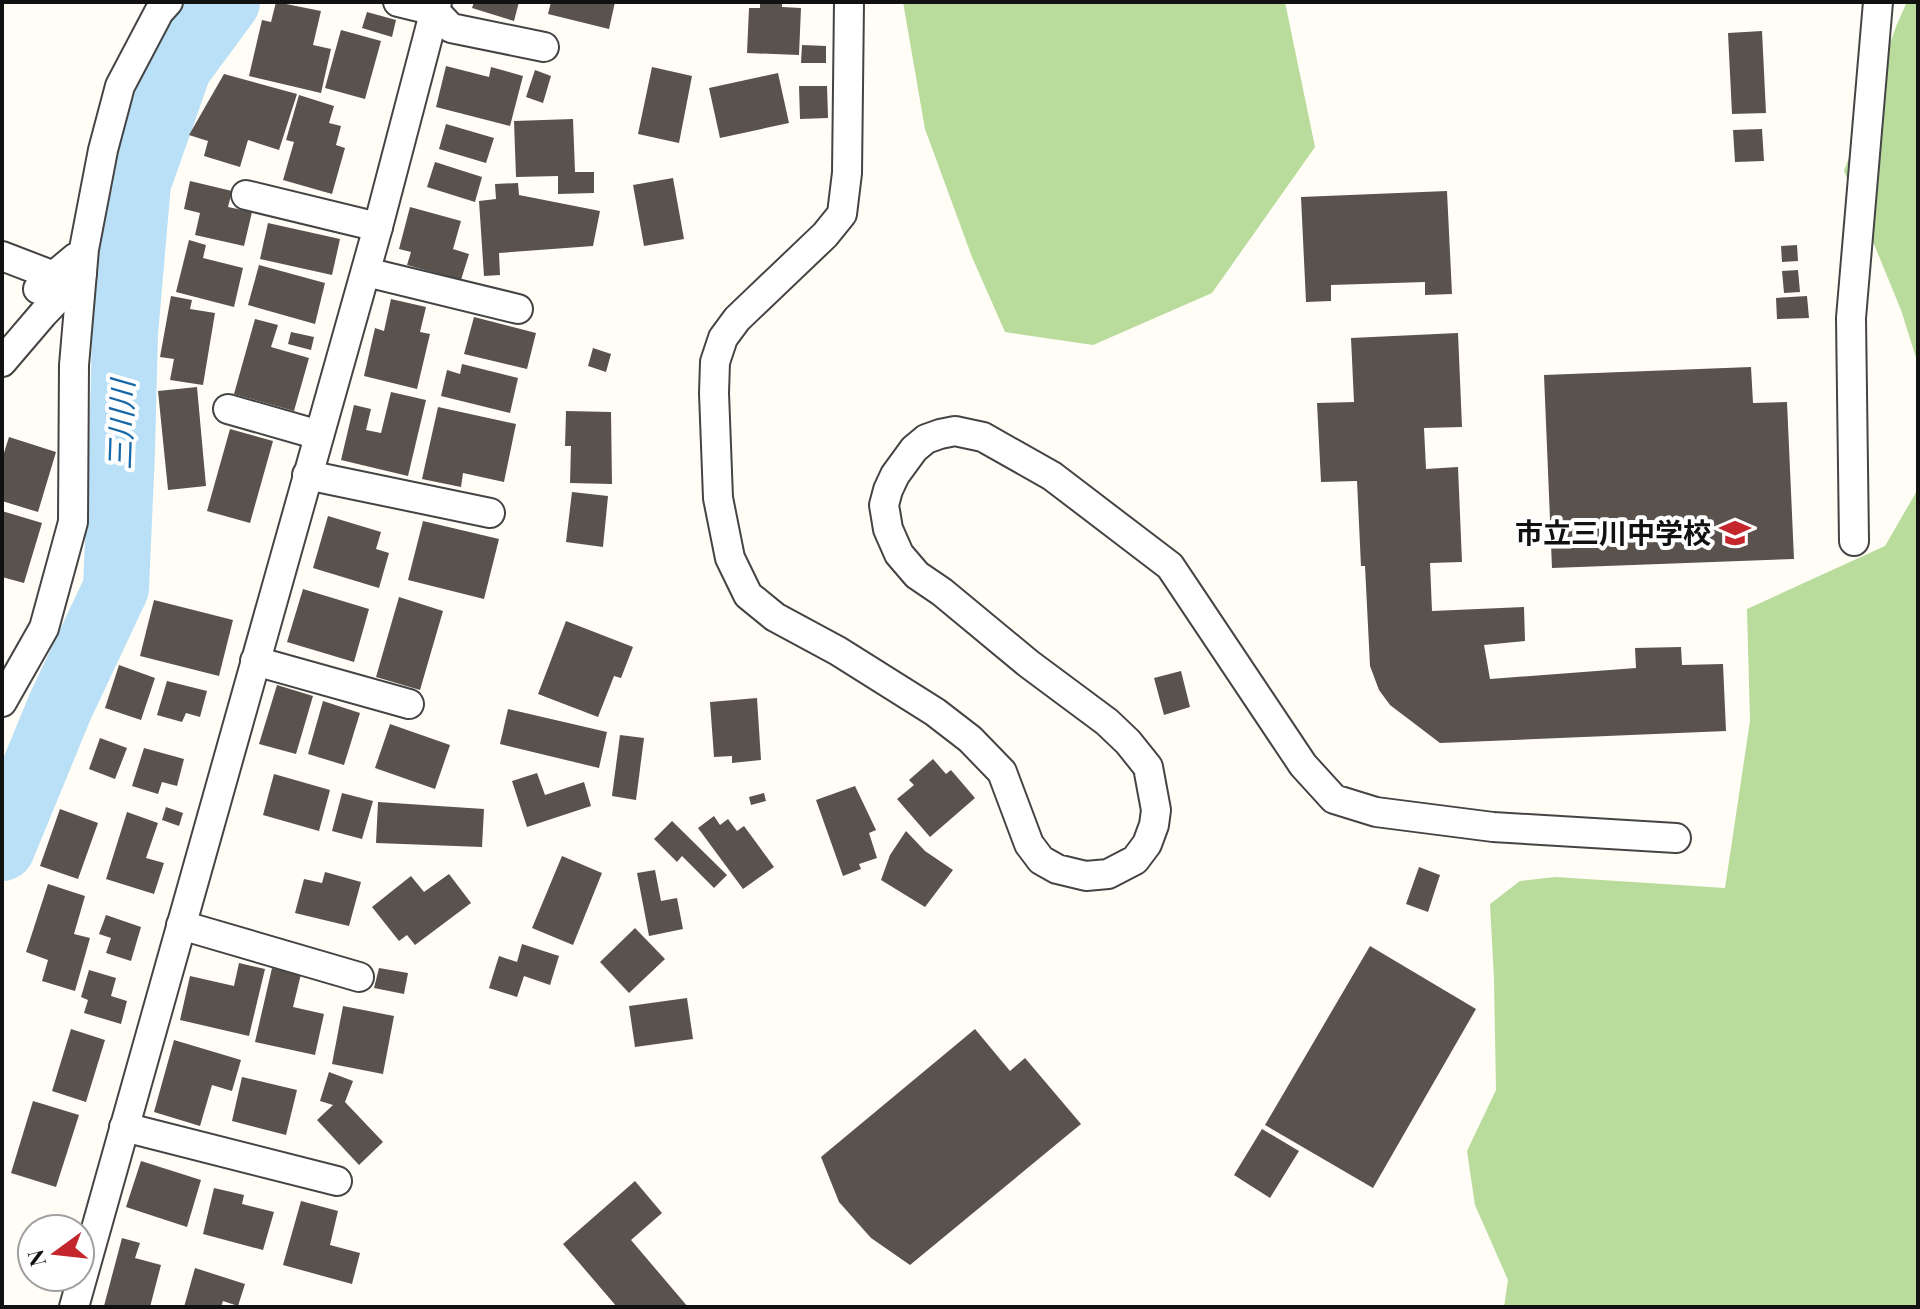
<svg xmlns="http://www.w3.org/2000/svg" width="1920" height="1309" viewBox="0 0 1920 1309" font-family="'Playfair Display','Noto Sans JP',serif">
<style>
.forest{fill:#b9dc9c}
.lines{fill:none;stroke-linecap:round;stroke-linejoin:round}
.river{stroke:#b9e0f7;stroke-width:66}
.building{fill:#5a524d}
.street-casing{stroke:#444;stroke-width:32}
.street{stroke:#fff;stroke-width:28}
.labels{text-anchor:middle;stroke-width:8;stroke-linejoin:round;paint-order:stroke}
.poi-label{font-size:28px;font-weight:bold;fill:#111;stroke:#fff;text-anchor:end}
.water-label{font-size:30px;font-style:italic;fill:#1768a6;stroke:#fff}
</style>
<rect width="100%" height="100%" fill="#fffdf5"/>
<g class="forest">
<path d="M903,2H1285L1315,147L1212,293L1093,345L1005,332L972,257L925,129Z"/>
<path d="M1907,2H1918V364L1901,310L1844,171L1897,24Z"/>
<path d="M1918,489V1307H1504L1508,1280L1475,1205L1467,1151L1496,1090L1494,979L1490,904L1520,881L1555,877L1725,888L1750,721L1747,609L1885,546Z"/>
</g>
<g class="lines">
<path class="river" d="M2,848L60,707L116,588L122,451L125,333L138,183L179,67L227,2"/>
</g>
<g class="building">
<path d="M276,2L321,11L313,45L331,49L321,93L249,76L262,20L271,22Z"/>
<path d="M474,2H519L514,21L472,8Z"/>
<path d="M551,2H615L609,29L548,14Z"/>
<path d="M760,2H782V7L801,8L799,55L747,53L749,8H760Z"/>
<path d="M367,12L396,20L392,37L362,28Z"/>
<path d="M341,30L381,41L365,99L325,88Z"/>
<path d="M1762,31L1766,113L1732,114L1728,33Z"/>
<path d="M802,45L826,46V63H801Z"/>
<path d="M446,66L489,77L491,67L523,76L510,126L436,107Z"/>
<path d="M652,67L692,76L679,143L638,134Z"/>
<path d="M535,70L551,76L543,103L526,97Z"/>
<path d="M778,73L789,123L720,138L709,88Z"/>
<path d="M224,74L297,94L279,150L248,140L240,167L204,156L208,141L189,135Z"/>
<path d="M799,86H827L828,118L800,119Z"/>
<path d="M299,95L334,106L329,123L341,126L336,145L345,148L332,194L283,180L294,142L286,140Z"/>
<path d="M573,119L575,172H594V193L558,194V176L516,177L514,121Z"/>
<path d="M446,124L494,138L486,163L439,149Z"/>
<path d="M1762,129L1764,161L1735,162L1733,130Z"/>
<path d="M435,162L482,177L475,202L427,187Z"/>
<path d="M673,178L684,239L644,246L633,185Z"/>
<path d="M190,181L232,191L228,207L252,212L244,246L195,235L200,213L184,209Z"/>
<path d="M518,183L519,195L600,211L593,246L499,253L500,275L484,276L479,201L496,199L495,184Z"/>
<path d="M1447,191L1452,294L1425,295V282L1331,285V301L1306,302L1301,197Z"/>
<path d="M410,207L461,221L453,249L469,254L461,280L407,265L411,252L399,249Z"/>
<path d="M268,223L340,239L332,275L260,259Z"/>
<path d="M189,240L206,245L203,258L243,268L234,307L176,292Z"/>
<path d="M1797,245L1798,261L1782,262L1781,246Z"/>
<path d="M259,265L325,283L315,324L248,305Z"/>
<path d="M1798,270L1800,292L1784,293L1782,271Z"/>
<path d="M171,296L192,300L190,309L215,313L203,385L170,380L174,359L160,357Z"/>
<path d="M1807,296L1809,318L1777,319L1776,298Z"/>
<path d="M391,299L426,307L420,332L430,334L417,389L364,376L375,328L384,331Z"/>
<path d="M474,317L536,333L527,369L464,354Z"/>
<path d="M255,319L278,325L271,347L309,358L294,411L234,394Z"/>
<path d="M291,332L314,337L311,350L288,344Z"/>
<path d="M1458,333L1462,427L1424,428L1426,469L1458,467L1462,562L1430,563L1432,611L1524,607L1525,641L1484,645L1490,679L1636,668L1635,648L1681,647L1682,665L1723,664L1726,731L1440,743L1390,705L1379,690L1370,666L1365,566H1361L1357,481L1321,482L1317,403L1354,402L1351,338Z"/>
<path d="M593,348L611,354L606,372L588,366Z"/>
<path d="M462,364L518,378L510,413L441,396L447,370L460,374Z"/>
<path d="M1751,367L1753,403L1787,402L1794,559L1552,568L1544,375Z"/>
<path d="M197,387L206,486L168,490L158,391Z"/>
<path d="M391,392L426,400L408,476L341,460L354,405L371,409L366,430L381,433Z"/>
<path d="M438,407L516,424L504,482L463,473L461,487L422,479Z"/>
<path d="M566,411L611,412L612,484L570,483L571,446H565Z"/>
<path d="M230,429L273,441L250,523L207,511Z"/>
<path d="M9,437L56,452L38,512L2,501V459Z"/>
<path d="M572,492L608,496L603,547L566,542Z"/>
<path d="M2,511L42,523L24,583L2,577Z"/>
<path d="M328,516L381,532L376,549L389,553L379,588L313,568Z"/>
<path d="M423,521L499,539L484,599L408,580Z"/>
<path d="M303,589L369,609L354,662L287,642Z"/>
<path d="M399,597L443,611L420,690L376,677Z"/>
<path d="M154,600L233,620L219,676L140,656Z"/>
<path d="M566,621L633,647L621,678L614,676L598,717L538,694Z"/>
<path d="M119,665L155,678L141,720L105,708Z"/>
<path d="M1181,671L1190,707L1164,715L1154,678Z"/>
<path d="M167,681L207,691L200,717L186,713L182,722L157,715Z"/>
<path d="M277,685L313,696L296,754L259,744Z"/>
<path d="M757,698L761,760L732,763V756L714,757L710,702Z"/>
<path d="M323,701L360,713L344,765L308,754Z"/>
<path d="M508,709L607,732L599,768L500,744Z"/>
<path d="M390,724L450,745L435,789L375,768Z"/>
<path d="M620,735L644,738L636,800L612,796Z"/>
<path d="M100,738L127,748L115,779L89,769Z"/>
<path d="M144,748L184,759L177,786L162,782L158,794L132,786Z"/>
<path d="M933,759L946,774L951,770L975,798L930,837L897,799L914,785L909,780Z"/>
<path d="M537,773L545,795L584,782L591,806L527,827L512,781Z"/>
<path d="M274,774L330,790L319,831L263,815Z"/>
<path d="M855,786L876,830L869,833L877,858L859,864L861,869L843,876L816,800Z"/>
<path d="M342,793L373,801L362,839L332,831Z"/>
<path d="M764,793L766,801L751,805L749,797Z"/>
<path d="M378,802L484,809L482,847L376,843Z"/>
<path d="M166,807L183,813L179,826L162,820Z"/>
<path d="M60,809L98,823L78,879L40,866Z"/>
<path d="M127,812L158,823L146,858L164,863L154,894L106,879Z"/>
<path d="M714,816L720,825L728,819L737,831L744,826L774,867L743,889L698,828Z"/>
<path d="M672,821L727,875L714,888L682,856L677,862L654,839Z"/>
<path d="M906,831L925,851L953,870L925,907L881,880L890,855Z"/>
<path d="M562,856L602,873L573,945L532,928Z"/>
<path d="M1419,867L1440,875L1428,912L1406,904Z"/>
<path d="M655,870L661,901L677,898L683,929L649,936L637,873Z"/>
<path d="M325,872L361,882L349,926L295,913L304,879L322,883Z"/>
<path d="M449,874L471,903L415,945L407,935L399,941L372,907L411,876L424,892Z"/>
<path d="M48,884L85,896L74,934L90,938L75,991L42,981L48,960L26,952Z"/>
<path d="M106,915L141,927L131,961L106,953L111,938L99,934Z"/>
<path d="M635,928L665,959L629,993L600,962Z"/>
<path d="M522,944L559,956L550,985L524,976L517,997L489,988L499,956L517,962Z"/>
<path d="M1370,946L1476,1009L1373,1188L1265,1125Z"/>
<path d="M239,963L265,969L249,1036L180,1020L190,976L234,986Z"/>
<path d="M272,968L301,974L293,1007L324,1014L315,1055L255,1042Z"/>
<path d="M379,968L408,973L404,994L374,988Z"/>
<path d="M89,970L116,978L111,996L127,1001L121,1024L84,1013L88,1000L81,997Z"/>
<path d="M687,998L693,1039L635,1047L629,1006Z"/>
<path d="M343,1006L394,1016L383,1074L332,1064Z"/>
<path d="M71,1029L105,1040L86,1102L52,1091Z"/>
<path d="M975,1029L1010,1071L1025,1058L1081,1124L910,1265L871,1238L839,1202L821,1157Z"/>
<path d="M174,1040L241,1060L232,1091L212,1085L200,1126L154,1112Z"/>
<path d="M329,1072L353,1081L345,1102L383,1142L359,1165L317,1120L333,1105L320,1101Z"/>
<path d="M242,1077L297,1090L286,1135L232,1121Z"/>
<path d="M33,1101L79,1115L56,1187L11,1173Z"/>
<path d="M1262,1129L1299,1151L1270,1198L1234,1175Z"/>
<path d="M141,1161L201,1180L187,1227L126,1207Z"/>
<path d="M635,1181L662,1213L631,1240L688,1307H617L563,1244Z"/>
<path d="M214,1188L244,1195L242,1204L274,1212L263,1250L203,1234Z"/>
<path d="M301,1201L338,1211L330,1245L360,1253L352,1284L283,1265Z"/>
<path d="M122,1238L140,1243L135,1258L161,1265L150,1307L104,1306Z"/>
<path d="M195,1268L245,1284L238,1306L223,1301L221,1307H184Z"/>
</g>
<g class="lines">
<defs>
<g id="street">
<path d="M398,2L435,11L451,28L544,47"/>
<path d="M849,2L847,173L842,214L825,235L737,319L723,338L715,362L714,393L718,498L730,558L748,595L775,617L838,651L935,712L970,739L1002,772L1029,844L1041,860L1057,869L1086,876L1108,874L1135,860L1147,844L1154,825L1156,810L1148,767L1128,742L1107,722L1029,664L942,592L917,575L899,554L888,529L884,505L888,490L895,475L914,449L926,439L940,434L955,431L983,437L1052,476L1170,566L1303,765L1334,799L1376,812L1493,827L1676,838"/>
<path d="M246,195L378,227"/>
<path d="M2,256L54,276"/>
<path d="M366,272L518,309"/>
<path d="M38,289L75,258"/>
<path d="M2,362L43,314L82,273"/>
<path d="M228,409L319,435"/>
<path d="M307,475L490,513"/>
<path d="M1854,541L1851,318L1878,2"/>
<path d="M255,661L409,704"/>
<path d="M2,702L44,628L73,522L74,365L84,249L103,150L120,86L159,12L168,2"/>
<path d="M181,925L359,977"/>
<path d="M124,1127L337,1181"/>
<path d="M74,1307L378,227L437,2"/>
</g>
</defs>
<use href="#street" class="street-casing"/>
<use href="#street" class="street"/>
</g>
<defs>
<symbol id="school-bare" viewBox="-9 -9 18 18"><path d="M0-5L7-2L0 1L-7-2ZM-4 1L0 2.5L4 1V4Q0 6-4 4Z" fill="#c4262e" stroke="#fff" stroke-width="2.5" paint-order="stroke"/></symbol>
</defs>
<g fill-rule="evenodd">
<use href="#school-bare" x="1713" y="511" width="44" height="44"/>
</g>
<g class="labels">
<g class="poi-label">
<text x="1711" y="543">市立三川中学校</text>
</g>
<g class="water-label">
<text transform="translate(122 425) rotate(-88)" y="10">三川川</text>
</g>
</g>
<rect width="1920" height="1309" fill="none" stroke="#111111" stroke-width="8"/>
<g transform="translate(56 1253) rotate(255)"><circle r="38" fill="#ffffff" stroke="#a0a0a0" stroke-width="2"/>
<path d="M0-6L14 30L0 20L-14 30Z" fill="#c4262e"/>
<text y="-12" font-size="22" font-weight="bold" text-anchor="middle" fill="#111111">N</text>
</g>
</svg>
